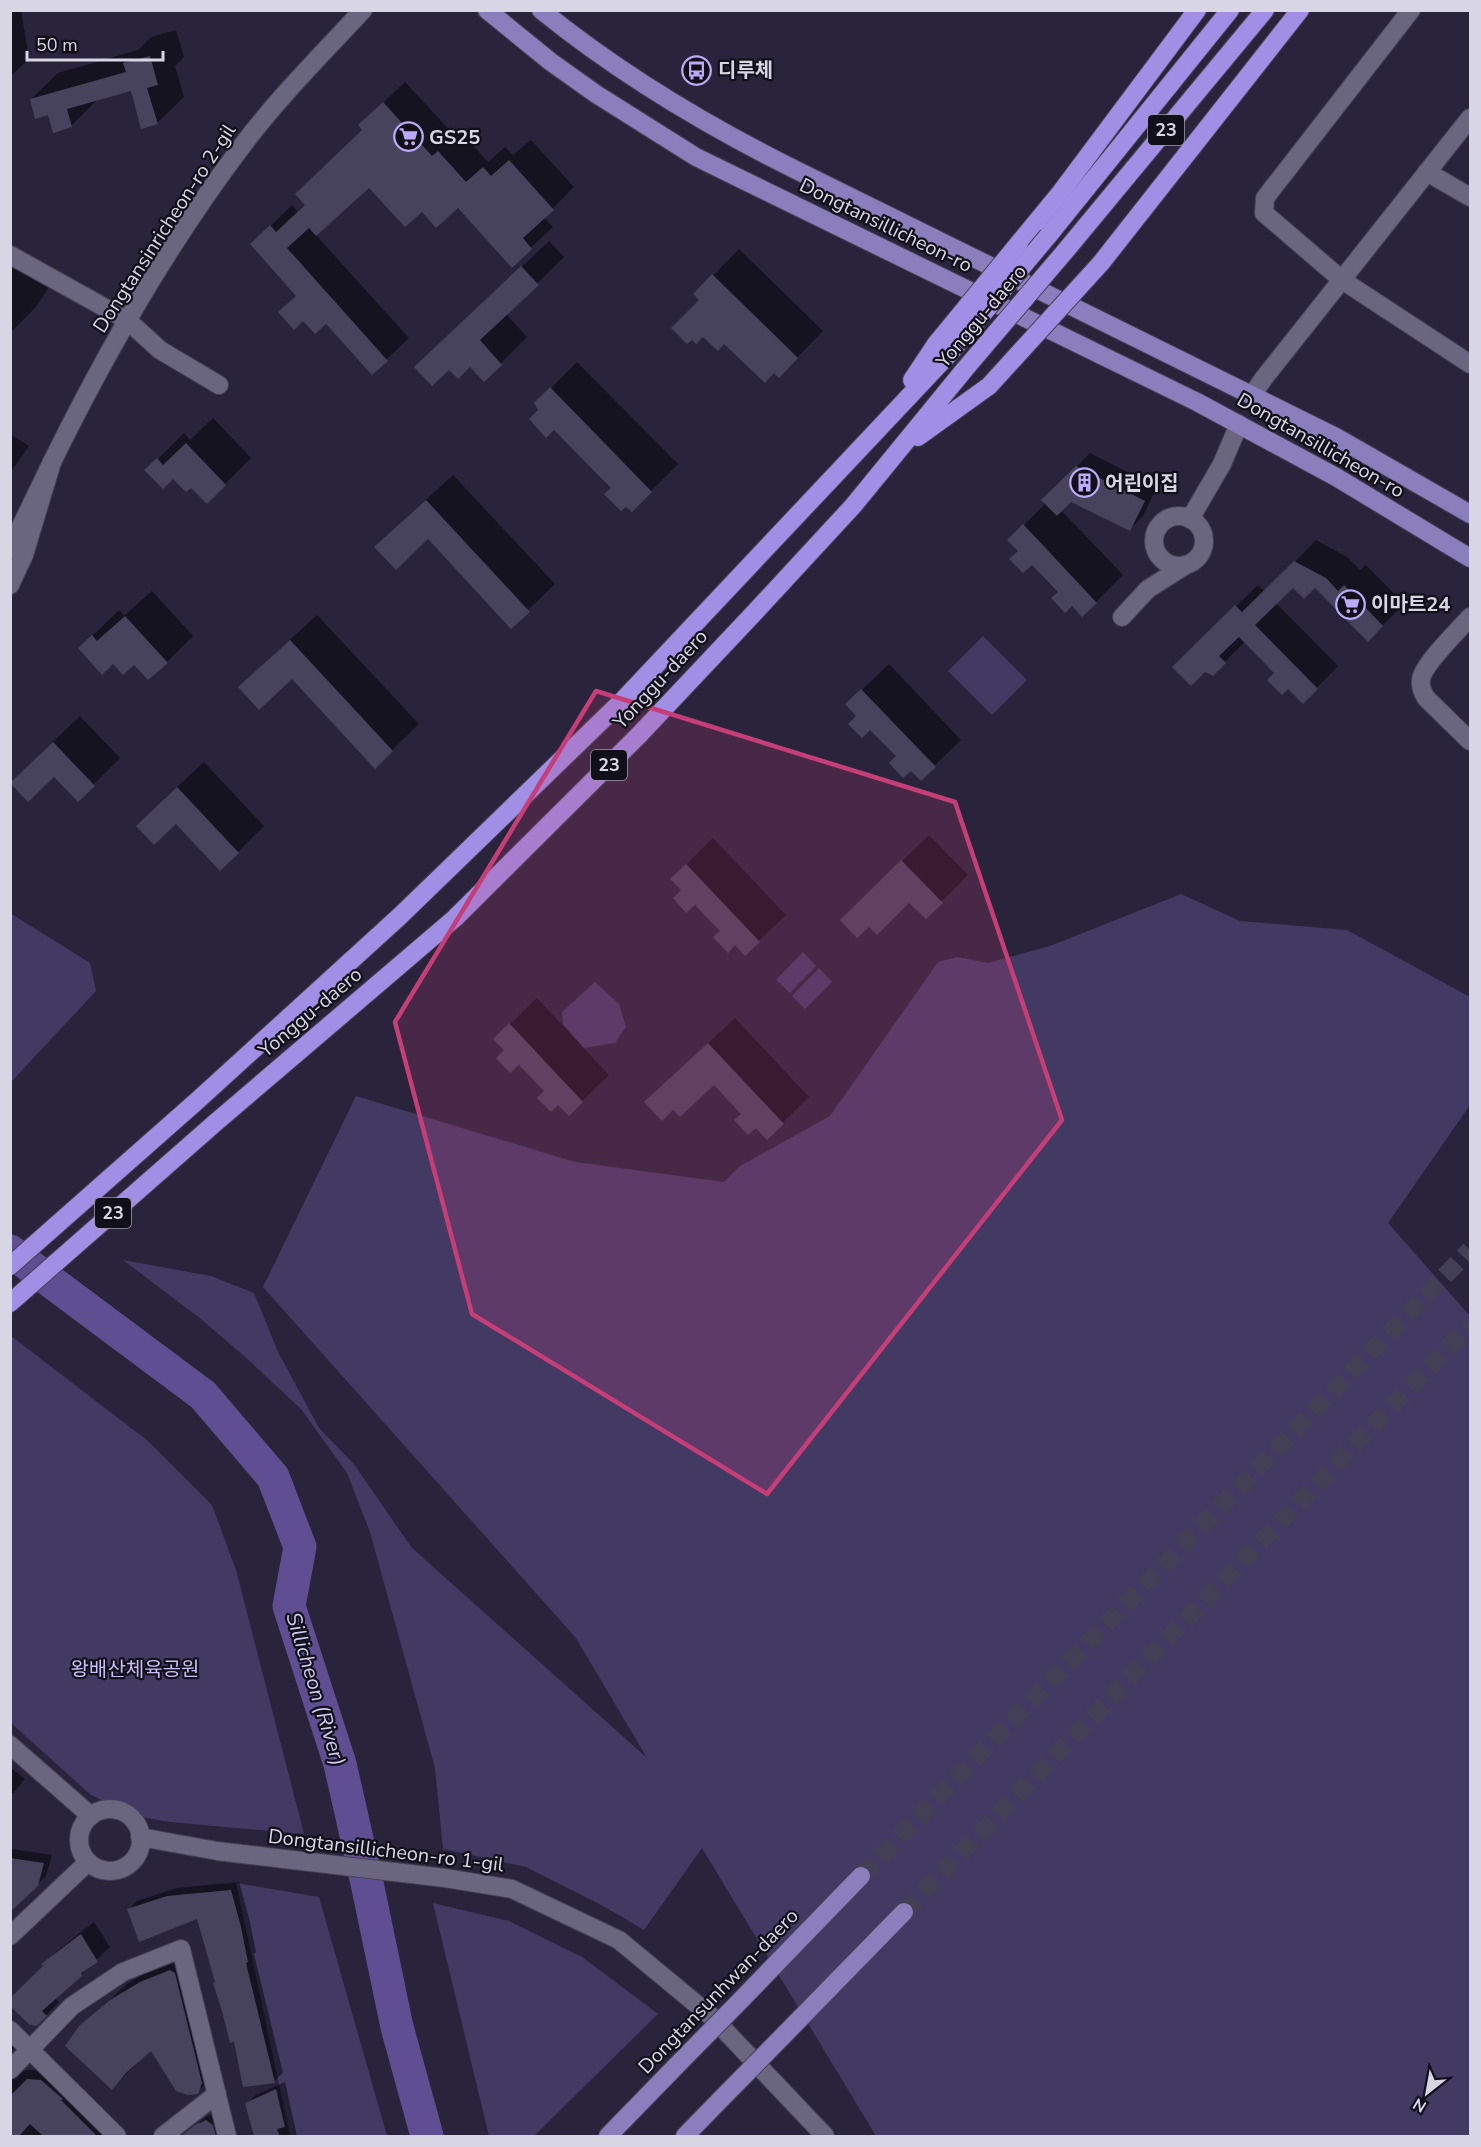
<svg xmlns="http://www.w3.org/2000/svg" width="1481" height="2147" viewBox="0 0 1481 2147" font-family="'Nunito Sans','Noto Sans KR',sans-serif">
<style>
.green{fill:#433a63}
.shadow{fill:#0007}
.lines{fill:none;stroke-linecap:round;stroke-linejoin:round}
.river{stroke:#5f4f92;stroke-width:33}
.building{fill:#48435c}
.major-tunnel{stroke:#433f54;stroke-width:18;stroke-dasharray:18 9;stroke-linecap:butt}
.minor-casing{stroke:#454154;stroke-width:20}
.major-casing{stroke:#454154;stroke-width:20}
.highway-casing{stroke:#454154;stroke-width:20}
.minor{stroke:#6b6680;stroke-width:18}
.major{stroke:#8b7ebd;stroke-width:18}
.highway{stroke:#a18ee5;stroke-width:18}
.major-bridge-casing{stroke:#454154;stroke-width:20;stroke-linecap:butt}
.highway-bridge-casing{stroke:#454154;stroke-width:20;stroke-linecap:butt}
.major-bridge{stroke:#8b7ebd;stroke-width:18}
.highway-bridge{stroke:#a18ee5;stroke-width:18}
.marked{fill:#c63e77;fill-opacity:0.2;stroke:#c63e77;stroke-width:4.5;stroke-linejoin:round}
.labels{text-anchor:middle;stroke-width:4.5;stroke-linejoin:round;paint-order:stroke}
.shield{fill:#110f19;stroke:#9c9aa8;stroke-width:1.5}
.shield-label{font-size:18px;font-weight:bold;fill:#d8d6e5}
.poi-label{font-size:20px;font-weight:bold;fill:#d8d6e5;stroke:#110f19;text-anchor:start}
.street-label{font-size:20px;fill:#d8d6e5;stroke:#110f19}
.park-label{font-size:20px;fill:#c8bdf7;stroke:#110f19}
.water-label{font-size:21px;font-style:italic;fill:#cfc9f0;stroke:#110f19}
</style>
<rect width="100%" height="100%" fill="#29243b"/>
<g class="green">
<path d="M983,636L1027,680L992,715L948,671Z"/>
<path d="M1181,894L1240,921L1347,930L1470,997V1105L1388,1223L1470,1316V2136H876L702,1848L644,1930L605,1907L526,1867L443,1849L435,1768L370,1532L347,1473L301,1409L243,1355L201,1319L123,1260L211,1276L254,1293L278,1352L319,1428L353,1463L412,1548L647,1758L576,1638L263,1287L356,1096L575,1162L724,1182L740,1166L830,1116L938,962L957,957L988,963L1050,946Z"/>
<path d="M10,913L90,963L96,991L11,1082Z"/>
<path d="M803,952L816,966L790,993L776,980Z"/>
<path d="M819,968L832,982L805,1009L792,996Z"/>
<path d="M595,982L619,1004L626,1027L615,1043L584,1048L563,1024L562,1012Z"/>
<path d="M11,1336L148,1441L212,1505L236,1570L304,1834L170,1822L136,1816L91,1795L11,1723Z"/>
<path d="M236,1883L319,1897L387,2136H290Z"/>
<path d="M433,1903L509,1921L582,1957L658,2014L534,2136H489Z"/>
</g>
<g class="shadow">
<path d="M10,10H21L29,59L10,77Z"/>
<path d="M176,30L184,57L175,66L184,97L157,123L132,90L98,99L71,126L49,113L31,99L58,73L138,50L151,37Z"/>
<path d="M405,82L455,136L460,131L488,162L505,147L513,155L531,140L574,187L544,217L553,227L512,265L458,206L422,210L369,186L315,234L409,338L372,373L252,244L292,205L298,212L307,204L364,129L360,125Z"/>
<path d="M549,241L564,257L506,314L527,337L484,380L443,341Z"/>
<path d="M739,249L823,331L779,376L695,294Z"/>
<path d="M10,259L51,284L36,307L10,333Z"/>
<path d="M577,362L678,464L632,510L540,410L536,403Z"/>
<path d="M213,418L251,458L207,502L191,486L173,477L147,470L184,433L190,440Z"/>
<path d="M10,434L29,446L10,473Z"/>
<path d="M1090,453L1157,487L1143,516L1129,530L1071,500L1061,510L1123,575L1083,615L1009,540L1046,503L1043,500Z"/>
<path d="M453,475L555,584L528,610L403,521Z"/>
<path d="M1316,540L1347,557L1360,570L1366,565L1404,604L1368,640L1316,586H1293L1276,603L1338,666L1303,702L1245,642L1212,674L1205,670L1174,667L1258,585L1265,592Z"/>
<path d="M152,591L193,636L167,662H113L80,648L119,610L124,616Z"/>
<path d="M317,615L419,724L392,750L267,661Z"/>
<path d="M889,664L961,740L934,766L897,756L847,704Z"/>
<path d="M80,716L120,758L78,800L38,756Z"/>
<path d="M204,762L264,826L238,852L164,799Z"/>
<path d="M929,835L968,875L926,917L910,901L868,894Z"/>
<path d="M713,838L786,915L745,954L672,879Z"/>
<path d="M537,998L609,1075L569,1114L495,1039Z"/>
<path d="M735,1018L809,1097L767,1138L715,1083L673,1076Z"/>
<path d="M10,1767L25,1779L10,1797Z"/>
<path d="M13,1849L52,1855L46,1876L10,1911V1852Z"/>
<path d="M239,1882L249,1918L256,1952L254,1954L283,2073L274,2081L235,2041L198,1917L129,1909L137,1901L177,1888Z"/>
<path d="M94,1922L110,1947L55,1998L59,2002L37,2024L43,1964L57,1951Z"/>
<path d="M187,1954L214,2075L197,2092L152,2049L112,2088L81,2026L128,1983L158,1966Z"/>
<path d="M10,2035L15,2047L10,2053Z"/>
<path d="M10,2067L18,2073L27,2070L50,2071L118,2136H10V2102L14,2098L10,2094Z"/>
<path d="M285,2082L297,2136H256L247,2103L256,2095Z"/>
<path d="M215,2113L219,2136H182L206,2117Z"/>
</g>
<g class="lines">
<path class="river" d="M10,1251L203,1395L273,1477L300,1547L289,1606L340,1764L367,1883L397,2027L427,2136"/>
</g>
<g class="building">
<path d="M150,56L158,85L147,88L158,124L141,129L131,91L67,109L72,127L53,133L48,115L35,119L30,99L126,72L123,63Z"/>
<path d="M383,102L432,156L438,151L466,182L483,167L491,176L509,160L554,210L523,238L532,249L512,268L458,208L436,228L422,212L405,227L369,188L316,236L309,228L287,248L388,361L372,375L326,324L315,334L303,321L294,330L278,312L296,296L250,244L270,225L276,232L305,205L295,194L362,130L358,125Z"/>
<path d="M521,266L539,285L480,340L502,365L484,382L470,367L458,379L449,370L432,386L414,367Z"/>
<path d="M712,274L798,358L779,378L774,373L765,383L724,344L718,351L703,337L696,344L692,340L687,344L671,328L699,300L693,294Z"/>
<path d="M550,387L652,492L632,512L626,507L621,511L604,494L611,488L554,430L546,438L529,419L538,410L534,403Z"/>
<path d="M186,443L226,485L207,504L191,488L186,492L173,479L163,489L144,470L157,458L163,465Z"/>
<path d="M1076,466L1145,501L1130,531L1071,502L1057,516L1041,500Z"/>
<path d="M426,500L530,612L511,629L428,539L396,570L374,547Z"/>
<path d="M1023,524L1097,603L1082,617L1072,606L1065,613L1051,598L1058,592L1032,565L1023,573L1009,559L1018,551L1007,540Z"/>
<path d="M1294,561L1326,578L1338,591L1344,585L1383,626L1368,642L1315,588L1304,599L1293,588L1255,625L1318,689L1303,704L1288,689L1282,695L1267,680L1274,673L1239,637L1219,656L1226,663L1213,676L1205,672L1191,686L1172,667L1235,605L1242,612Z"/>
<path d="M125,616L168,663L148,680L134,665L123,675L113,664L102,675L78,648L92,635L97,641Z"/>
<path d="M290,640L393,751L375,769L292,679L259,710L238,687Z"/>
<path d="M861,689L936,767L921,781L911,771L903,778L889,763L896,756L870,730L862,738L848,724L856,716L845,704Z"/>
<path d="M53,742L95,786L78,802L54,777L28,802L10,783Z"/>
<path d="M177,787L239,853L220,871L176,824L154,845L136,826Z"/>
<path d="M901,860L943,903L926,919L909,903L877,935L869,927L857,938L840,920Z"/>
<path d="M686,864L760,942L745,956L735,945L728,953L713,937L720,931L695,905L686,913L673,898L681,890L670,879Z"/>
<path d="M509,1023L583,1102L569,1116L558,1105L551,1112L537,1098L544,1091L519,1065L510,1073L496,1058L504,1050L493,1039Z"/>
<path d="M708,1043L784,1124L767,1140L756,1128L748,1135L734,1120L741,1114L714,1085L680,1117L673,1110L662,1121L644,1102Z"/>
<path d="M10,1858L44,1863L38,1886L10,1912Z"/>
<path d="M231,1890L241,1927L248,1962L246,1963L275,2083L243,2087L234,2042L230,2043L222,2011L213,1983L215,1982L197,1919L139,1942L127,1909L167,1896Z"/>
<path d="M81,1934L98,1962L81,1973L82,1976L42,2011L47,2016L37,2026L30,2025L12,2008V1996L43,1966L41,1964Z"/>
<path d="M170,1970L175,1973L202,2083L198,2094L188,2095L176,2091L151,2051L126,2073L112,2090L65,2046L80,2025L110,2000L140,1982Z"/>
<path d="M27,2079L41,2080L63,2099L61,2100L97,2136H43L30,2124L19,2136H10V2096Z"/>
<path d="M276,2089L285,2127L277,2129L280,2136H254L245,2103Z"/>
<path d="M206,2120L213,2125L216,2136H181L195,2125Z"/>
</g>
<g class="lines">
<g class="major-tunnel">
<path d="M861,1876L1470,1250"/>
<path d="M904,1912L1470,1325"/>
</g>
<defs>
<g id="minor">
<path d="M1411,10L1265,198L1264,213L1342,280L1470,364"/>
<path d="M1427,172L1470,197"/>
<path d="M10,255L127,320L160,350L219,385"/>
<path d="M1252,395L1264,378L1470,118"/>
<path d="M52,462C106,352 168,244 242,146C278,98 322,54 363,10"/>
<circle cx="1179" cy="541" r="25"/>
<path d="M1190,519L1222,464L1239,424"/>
<path d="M10,549L52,462L24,555L10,585"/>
<path d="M1122,617L1148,589L1186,565"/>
<path d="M1470,617C1459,630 1422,665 1421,680C1420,687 1423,693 1426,698L1470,741"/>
<path d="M10,1745L91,1816"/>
<circle cx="110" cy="1840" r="31"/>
<path d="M140,1837L217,1851L445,1878L512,1889L619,1940L712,2017L825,2136"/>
<path d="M10,1936L88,1862"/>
<path d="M10,2030L117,2136"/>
<path d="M10,2070L72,2006L123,1972L181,1949L227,2136"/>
<path d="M163,2136L217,2094"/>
</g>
<g id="major">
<path d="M487,10L551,62L596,94L696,157L1197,402L1336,477L1470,558"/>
<path d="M541,10C620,74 707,126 798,171L1336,437L1470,514"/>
<path d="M741,2000L861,1876"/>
<path d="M782,2037L904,1912"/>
<path d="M608,2136L681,2061"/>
<path d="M685,2136L722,2098"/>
</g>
<g id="highway">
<path d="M1048,236L1230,10"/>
<path d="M1019,243L1061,192L1197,10"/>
<path d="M1067,249L1265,10"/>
<path d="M1101,263L1300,10"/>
<path d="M912,380L936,344"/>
<path d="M918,437L989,386"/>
<path d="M10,1266L198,1100L400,916L623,700L949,354"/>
<path d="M10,1303L215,1123L455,918L639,735L755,612L853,506L965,369"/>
</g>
</defs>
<use href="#minor" class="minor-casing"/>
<use href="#major" class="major-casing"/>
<use href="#highway" class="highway-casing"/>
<use href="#minor" class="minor"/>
<use href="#major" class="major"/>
<use href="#highway" class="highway"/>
<defs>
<g id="major-bridge">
<path d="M681,2061L741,2000"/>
<path d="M722,2098L782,2037"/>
</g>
<g id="highway-bridge">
<path d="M936,344L1019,243"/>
<path d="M949,354L1048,236"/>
<path d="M965,369L1067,249"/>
<path d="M989,386L1101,263"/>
</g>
</defs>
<use href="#major-bridge" class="major-bridge-casing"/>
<use href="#highway-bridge" class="highway-bridge-casing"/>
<use href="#major-bridge" class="major-bridge"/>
<use href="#highway-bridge" class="highway-bridge"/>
</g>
<path class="marked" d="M596,691L955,802L1062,1120L767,1494L472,1314L395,1022Z"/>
<defs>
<symbol id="bus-ring" viewBox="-11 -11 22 22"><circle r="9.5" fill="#110f19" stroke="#baaaf7" stroke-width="1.5"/><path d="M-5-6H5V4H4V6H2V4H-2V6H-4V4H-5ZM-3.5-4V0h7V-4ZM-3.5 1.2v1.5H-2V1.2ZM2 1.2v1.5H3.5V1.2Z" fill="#baaaf7"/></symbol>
<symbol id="supermarket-ring" viewBox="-11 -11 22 22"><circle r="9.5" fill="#110f19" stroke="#baaaf7" stroke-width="1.5"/><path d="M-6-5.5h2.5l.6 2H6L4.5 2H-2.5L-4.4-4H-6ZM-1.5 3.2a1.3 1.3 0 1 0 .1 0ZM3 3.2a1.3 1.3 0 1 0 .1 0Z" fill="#baaaf7"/></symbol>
<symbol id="building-ring" viewBox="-11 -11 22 22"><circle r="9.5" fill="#110f19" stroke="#baaaf7" stroke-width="1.5"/><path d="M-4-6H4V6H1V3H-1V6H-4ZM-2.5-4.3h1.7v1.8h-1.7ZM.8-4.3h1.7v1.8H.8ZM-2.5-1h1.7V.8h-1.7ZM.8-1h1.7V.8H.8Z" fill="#baaaf7"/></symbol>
</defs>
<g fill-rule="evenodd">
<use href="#bus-ring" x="680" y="54" width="33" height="33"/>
<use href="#supermarket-ring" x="392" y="120" width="33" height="33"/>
<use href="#building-ring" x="1068" y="466" width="33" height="33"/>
<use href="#supermarket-ring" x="1334" y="588" width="33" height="33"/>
</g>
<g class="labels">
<g class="shield">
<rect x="1148" y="115" width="36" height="30" rx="4.5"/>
<rect x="591" y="750" width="36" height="30" rx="4.5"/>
<rect x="95" y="1198" width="36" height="30" rx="4.5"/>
</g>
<g class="shield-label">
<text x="1166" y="136">23</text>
<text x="609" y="771">23</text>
<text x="113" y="1219">23</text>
</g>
<g class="poi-label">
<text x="718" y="77">디루체</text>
<text x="429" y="144">GS25</text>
<text x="1105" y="490">어린이집</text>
<text x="1371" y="611">이마트24</text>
</g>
<g class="street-label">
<text transform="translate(886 225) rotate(26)" y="7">Dongtansillicheon-ro</text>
<text transform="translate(164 228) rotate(-57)" y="7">Dongtansinricheon-ro 2-gil</text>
<text transform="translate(981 316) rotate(-50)" y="7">Yonggu-daero</text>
<text transform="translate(1321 445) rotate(30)" y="7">Dongtansillicheon-ro</text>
<text transform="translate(660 679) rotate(-47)" y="7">Yonggu-daero</text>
<text transform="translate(310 1012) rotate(-40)" y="7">Yonggu-daero</text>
<text transform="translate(386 1850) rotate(7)" y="7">Dongtansillicheon-ro 1-gil</text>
<text transform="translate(718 1991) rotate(-46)" y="7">Dongtansunhwan-daero</text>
</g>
<g class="park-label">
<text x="135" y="1676">왕배산체육공원</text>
</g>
<g class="water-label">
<text transform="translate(316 1689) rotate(73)" y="7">Sillicheon (River)</text>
</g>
</g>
<rect width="1481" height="2147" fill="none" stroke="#d8d6e5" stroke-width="24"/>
<g transform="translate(1427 2093) rotate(211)" stroke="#110f19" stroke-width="4.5" paint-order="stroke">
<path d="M0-4.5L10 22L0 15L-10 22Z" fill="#d8d6e5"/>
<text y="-9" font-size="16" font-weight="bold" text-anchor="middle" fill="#d8d6e5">N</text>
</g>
<path d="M27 51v9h136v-9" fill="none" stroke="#d8d6e5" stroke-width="3"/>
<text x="36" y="51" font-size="18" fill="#d8d6e5" stroke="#110f19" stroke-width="4.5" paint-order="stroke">50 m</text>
</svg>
